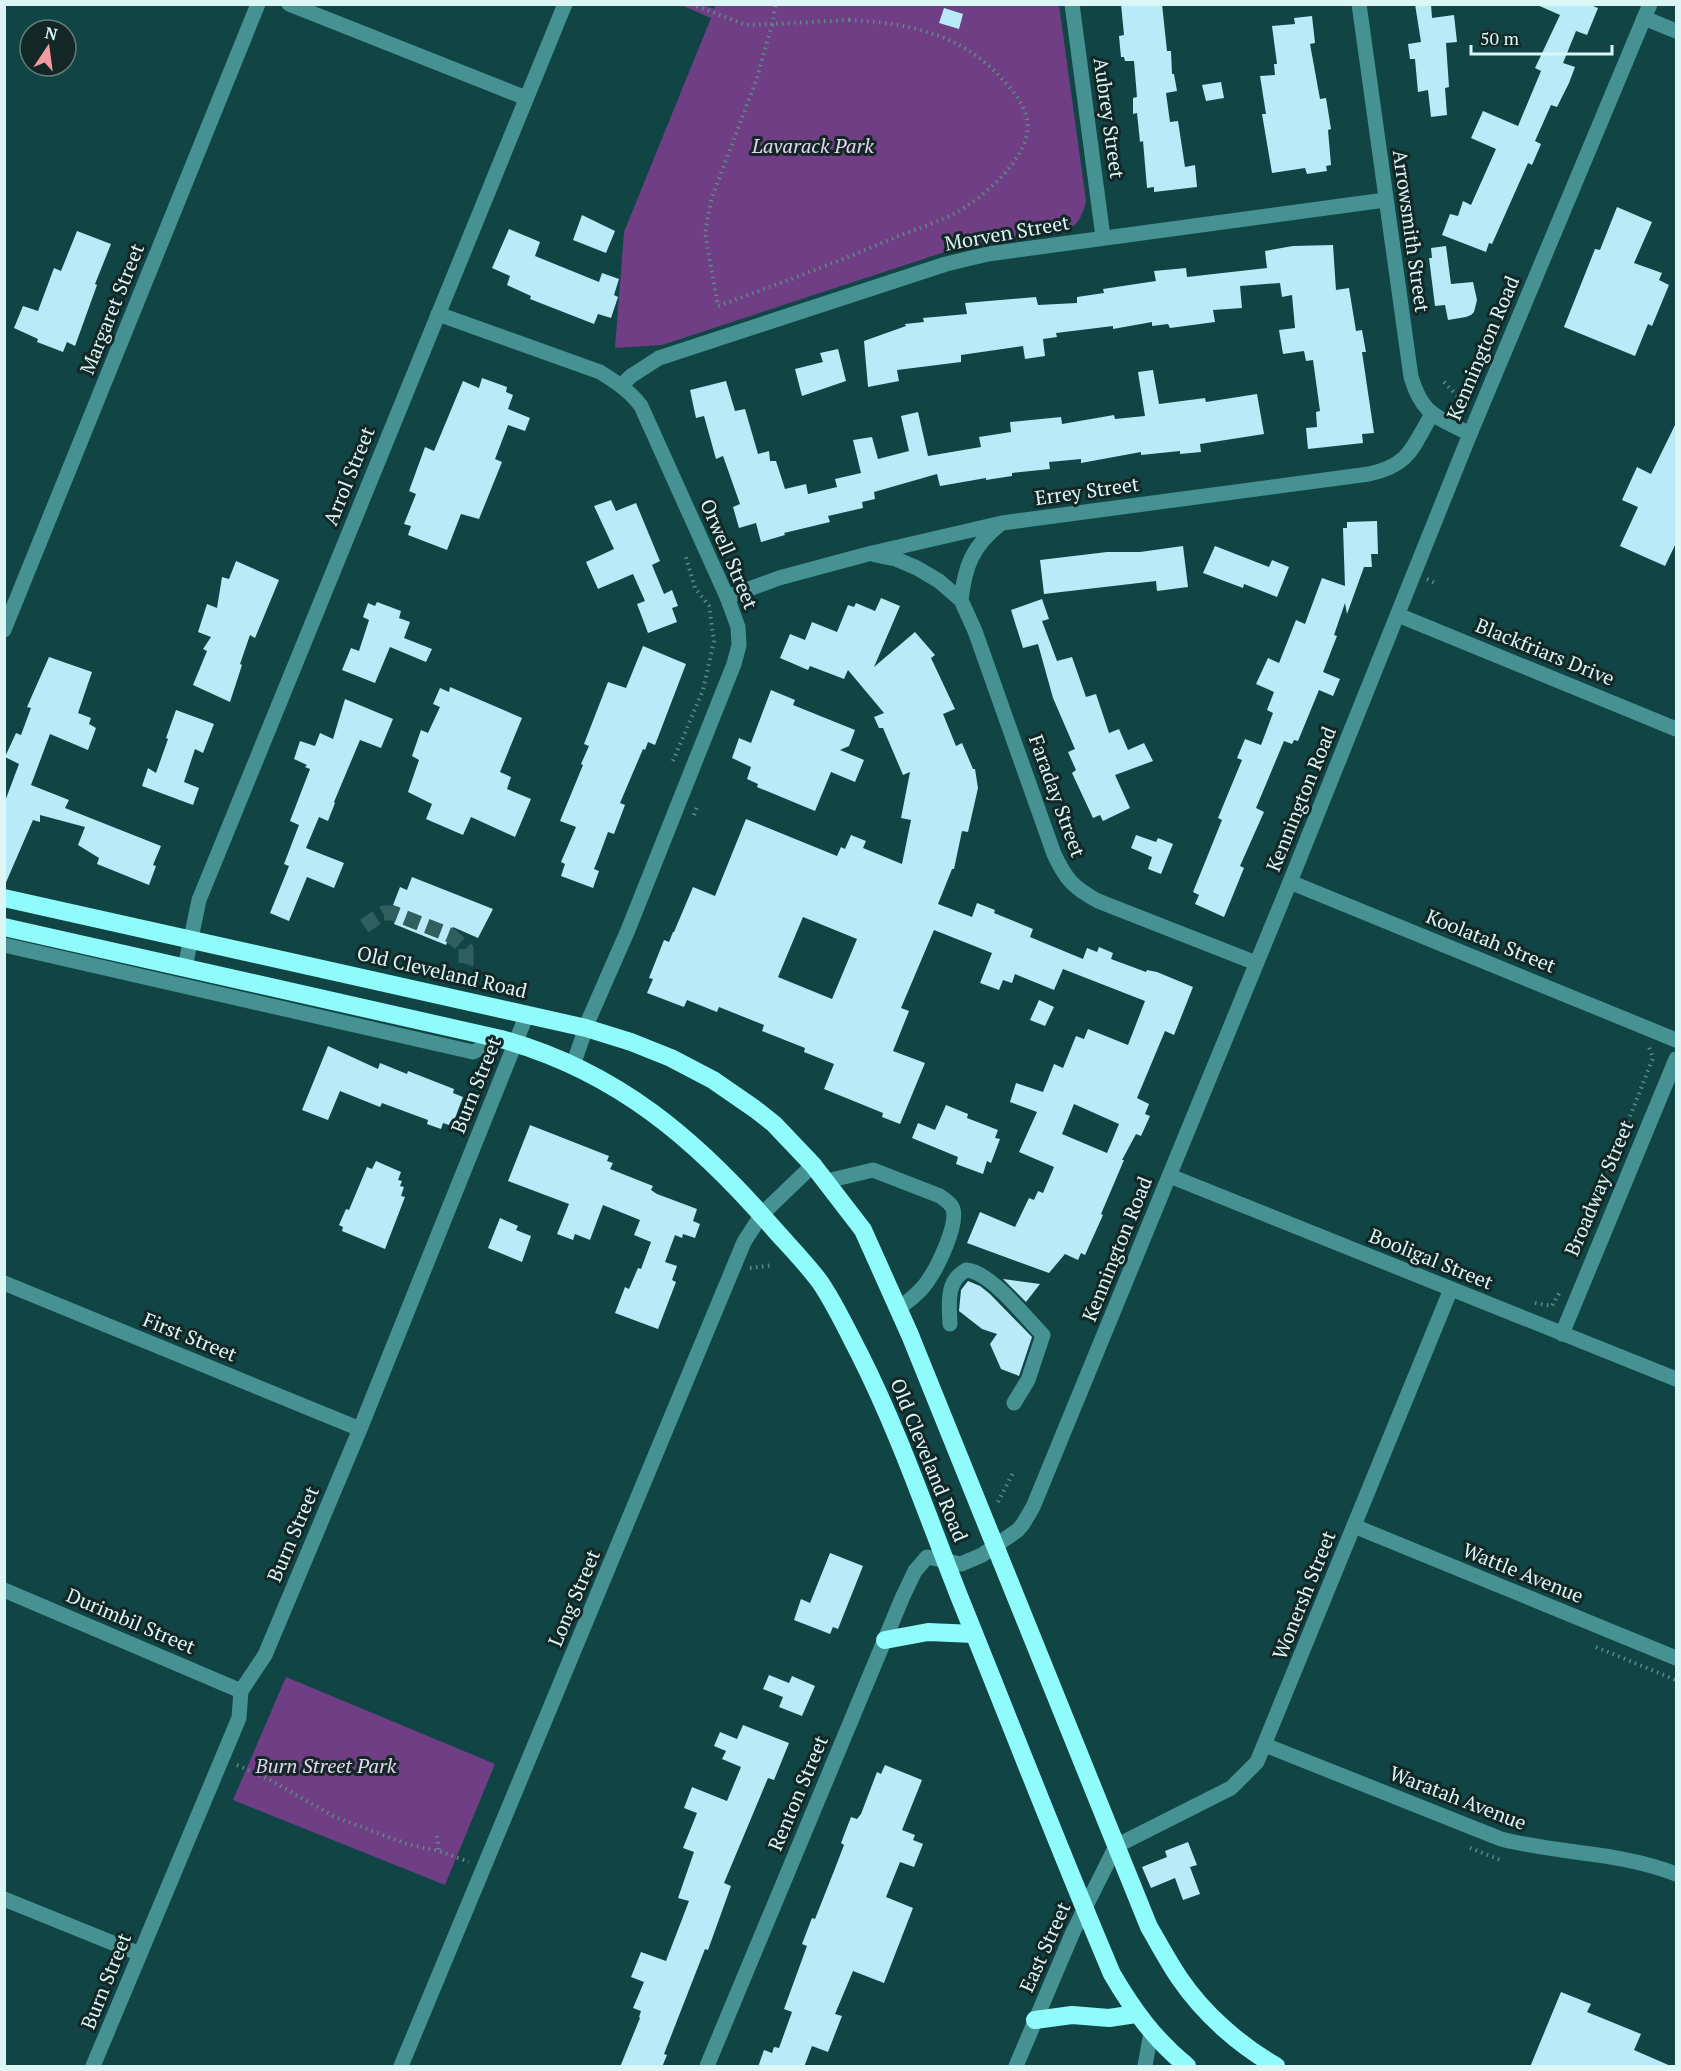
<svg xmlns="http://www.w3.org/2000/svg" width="1681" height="2071" viewBox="0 0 1681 2071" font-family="'PT Serif',serif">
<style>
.green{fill:#6f3e84}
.building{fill:#b9eaf7;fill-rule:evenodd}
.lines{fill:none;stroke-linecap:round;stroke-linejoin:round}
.minor-tunnel{stroke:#2f605f;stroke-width:15;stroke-dasharray:15 8;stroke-linecap:butt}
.path{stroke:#5e8988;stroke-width:4;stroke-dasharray:1.5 4.5;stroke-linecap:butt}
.minor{stroke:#469292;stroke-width:15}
.highway{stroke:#8ffbfa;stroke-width:18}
.labels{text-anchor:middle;stroke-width:6;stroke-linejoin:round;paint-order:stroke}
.street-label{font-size:20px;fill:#dcf6f5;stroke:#132727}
.park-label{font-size:20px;font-style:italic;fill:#e6d4ee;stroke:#132727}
</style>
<rect width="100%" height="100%" fill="#114545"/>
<g class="green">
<path d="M716,4L1059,5L1086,201C1083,215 1079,223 1066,232L957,248L662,345L615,348L624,232L711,18L681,5H704L714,9Z"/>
<path d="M286,1677L495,1764L445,1885L233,1800Z"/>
</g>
<g class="building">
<path d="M1121,4H1162L1167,51H1171L1172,74H1174L1177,91L1166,93L1170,122L1178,121L1185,167L1195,165L1197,187L1154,192V187L1147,188L1143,141L1140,142L1137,113L1133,114V98L1137,97L1134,61H1125L1124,57H1121L1119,36L1124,35Z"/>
<path d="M1415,4H1431L1432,18L1454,15L1457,42L1446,43L1449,87L1445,88L1447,115L1431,117L1428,90L1418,92L1415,59H1410L1408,44L1421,42Z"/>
<path d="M1535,4H1588L1598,8L1587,35L1576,31L1563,63L1575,67L1569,83L1557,107L1551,105L1535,141L1541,144L1532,165L1528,163L1492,244L1489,243L1486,252L1442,235L1450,214L1458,216L1463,201L1471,205L1496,149L1471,138L1483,111L1518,126L1541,71L1535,68L1560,15Z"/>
<path d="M944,8L963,14L959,29L939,23Z"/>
<path d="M1312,16L1315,43L1310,44L1320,99L1326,98L1331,129L1328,130L1331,165L1326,166L1327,171L1307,174L1305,168L1272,173L1262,114H1266L1260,76L1275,75L1274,64H1277L1272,26L1295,24L1294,18Z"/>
<path d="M1221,82L1224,98L1206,101L1202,85Z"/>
<path d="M1617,207L1652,222L1634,263L1662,273L1659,280L1669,285L1652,326L1648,324L1635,356L1564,327L1595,249L1600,250Z"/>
<path d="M582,215L615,231L606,253L573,240Z"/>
<path d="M509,229L540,242L535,256L599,282L602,273L619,279L614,295L618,297L611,318L598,314L594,324L530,299L531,296L507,285L510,276L492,268Z"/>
<path d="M77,231L111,244L95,284L97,285L75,346L67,342L63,352L37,342L38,339L14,328L23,306L38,311L54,268L61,271Z"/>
<path d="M1333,245L1336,290L1349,288L1356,331L1362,330L1366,352H1362L1374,433L1362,434L1363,443L1308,449L1306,428L1317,427L1316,412L1320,411L1313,360L1306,361L1304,351L1283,354L1279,330L1295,328L1292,295L1282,297L1280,283L1240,286L1242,308L1213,310L1215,322L1170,328L1168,324L1152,326V322L1113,329V326L1056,333L1057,337L1043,339L1045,356L1025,359L1023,346L961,355V362L897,370L899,381L868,387L864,341L906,326L905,324L924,322L923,318L967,314L965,303L1036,297L1038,305L1077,303V297L1104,293L1103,289L1156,281L1154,271L1186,268L1187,277L1267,268L1265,251L1293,246Z"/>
<path d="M1446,246L1451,284L1473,282L1477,300L1474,312L1471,315L1466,317L1448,320L1445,305L1435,306L1429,258H1432L1431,248Z"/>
<path d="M838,349L846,381L802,396L795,369L823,362L820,353Z"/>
<path d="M1153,370L1159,404L1205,398L1206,402L1257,394L1264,434L1200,444L1201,452L1180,454V451L1141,455V452L1081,463V459L1049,462L1050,469L1012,473V476L986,480V478L940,486L937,474L874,492L875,499L862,502L863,508L828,516L830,522L784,533L785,535L761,542L756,523L739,528L733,507L740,504L723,456L716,459L704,416L696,418L690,390L726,381L735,411L745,409L758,454L769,451L770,461H776L785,489L806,484L808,494L837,487L835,479L861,473L853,440L872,437L878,459L909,451L901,416L918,412L928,456L981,447L979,437L1011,432L1010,422L1061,417L1062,424L1114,415L1115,419L1145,416L1138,372Z"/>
<path d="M482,378L507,387L506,392L513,395L508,409L530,418L525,431L508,425L495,459L502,462L479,519L461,514L447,550L408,535L411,526L404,524L416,494L409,491L425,447L434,451L463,381L479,388Z"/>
<path d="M1677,421V541L1665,566L1620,546L1638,507L1622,500L1637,467L1651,474Z"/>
<path d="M611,500L616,511L636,503L660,561L652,565L664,594L672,590L678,606L672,608L677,622L648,633L637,604L645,601L633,574L598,589L586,562L614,549L594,506Z"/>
<path d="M1377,521L1378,554H1371L1372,567H1364L1347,614L1345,603L1334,635L1337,636L1323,672L1340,679L1333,696L1319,690L1298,741L1294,740L1292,744L1284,741L1256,808L1264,812L1240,866L1244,868L1224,917L1195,904L1199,895L1193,892L1222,820L1218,818L1242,760L1237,758L1245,739L1261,745L1273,713L1267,710L1274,692L1256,684L1268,658L1279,663L1296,620L1305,624L1322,578L1345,586L1343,528H1347V522Z"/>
<path d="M1183,546L1188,587L1157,591L1156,581L1044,594L1040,560L1107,552H1140Z"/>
<path d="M1215,546L1269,567L1272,560L1289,567L1277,597L1244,584L1243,588L1203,573Z"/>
<path d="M236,561L279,580L255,638L250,635L240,664L242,665L230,702L193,685L207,651L203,649L211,637L198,632L207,604L217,608L222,577L229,579Z"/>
<path d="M881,598L900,606L874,667L915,632L935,655L931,658L955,709L943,714L956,746L962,743L973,769H975L978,788L968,832L962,831L954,869H952L938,904L972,917L977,903L995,910L994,913L1033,929L1030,937L1083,959L1087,948L1097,952L1099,947L1113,953L1111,959L1146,972L1147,970L1157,972L1193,987L1174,1035L1165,1031L1137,1098L1149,1104L1145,1114L1150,1116L1141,1136L1136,1134L1122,1160H1124L1101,1214L1103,1215L1085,1255L1081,1253L1078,1260L1065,1254L1049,1273L967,1243L980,1212L1015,1227L1029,1198L1034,1200L1038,1191L1043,1193L1054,1167L1019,1152L1037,1112L1010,1102L1016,1083L1043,1092L1054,1064L1063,1068L1076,1036L1084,1039L1088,1029L1128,1045L1145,1001L1063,969L1054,990L1015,974L1012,983L1003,980L999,990L980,983L992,953L934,930L901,1008L909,1011L893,1051L925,1063L900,1124L882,1117L883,1113L824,1089L834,1064L804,1052L805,1048L762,1031L764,1025L719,1007L717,1012L687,1000L684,1007L647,993L653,979L649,978L664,940L669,942L673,932H674L693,887L715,896L746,819L837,856L841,847L845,849L851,835L866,841L863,848L902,864L911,820L901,818L910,772L903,775L883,728H879L874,717L884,713L848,670L844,679L810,666L808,670L780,658L790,634L805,640L812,622L837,632L848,605L854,607L856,603L875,611ZM803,917L857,939L832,999L778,977ZM1074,1104L1119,1124L1107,1153L1062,1134Z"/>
<path d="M1042,599L1049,619L1042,621L1057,661L1072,657L1086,697L1096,694L1109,733L1119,729L1128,750L1144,743L1153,761L1115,775L1130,808L1103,821L1100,815L1093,818L1072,773L1076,770L1068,752L1075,749L1053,698L1038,644L1023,648L1011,610Z"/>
<path d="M377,602L401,611L399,618L410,622L404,638L432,649L426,662L390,647L375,683L342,670L351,648L359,651L369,620L363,617L368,603L375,606Z"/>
<path d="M643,646L686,664L655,745L648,742L645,750L643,749L620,803L625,805L614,834L608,832L598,859L594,869L599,871L593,888L561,876L565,864L561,862L576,827L560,821L583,765L581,764L589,746L584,744L608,682L626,688Z"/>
<path d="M49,657L92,672L78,713L91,718L89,724L96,728L88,750L50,734L31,785L69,800L65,808L161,846L153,865L156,866L149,885L97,864L99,858L78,845L85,827L40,815V822L33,820L4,887V804L19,764L5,757L16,733L21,735L31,708L27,707Z"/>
<path d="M450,687L522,718L500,772L511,777L507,789L531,799L515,837L471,817L463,835L426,819L432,804L408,792L419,760L412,756L421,730L428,733L440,707L433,704L440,688L449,692Z"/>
<path d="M771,690L795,700L793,705L855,730L849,746L840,750L864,760L855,782L831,772L815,811L757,787L758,784L747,779L751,767L732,758L739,738L751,743Z"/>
<path d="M345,699L393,719L381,748L360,740L334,802L335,803L328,821L319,817L306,848L344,863L334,888L307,877L289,921L270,913L289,866L284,864L299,825L290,821L310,769L305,767L307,765L294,759L300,741L315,746L320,733L333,739Z"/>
<path d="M176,710L214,724L203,753L195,749L184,782L199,788L193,805L142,786L148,768L156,773L168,739L166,738Z"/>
<path d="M1136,835L1156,842L1158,838L1173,844L1161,874L1148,869L1152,857L1131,848Z"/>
<path d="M412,877L493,909L478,938L453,927L446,945L394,924L400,908L393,905L400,887L407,890Z"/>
<path d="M1039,1000L1054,1007L1045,1026L1030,1020Z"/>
<path d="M328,1046L378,1069L380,1063L407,1074L408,1071L454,1089L453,1093L463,1097L452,1126L443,1123L441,1129L427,1124L428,1120L382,1103L380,1107L340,1091L328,1120L302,1110Z"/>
<path d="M946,1105L968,1114L967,1118L998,1130L995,1138L1000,1139L991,1163L987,1161L983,1174L956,1164L958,1157L912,1138L918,1123L935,1130Z"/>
<path d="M530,1125L609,1156L607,1161L613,1163L610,1169L653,1186L651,1190L657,1194L697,1209L693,1221L700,1224L695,1238L683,1234L682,1238L675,1235L665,1262L677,1266L672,1280L676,1282L658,1329L615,1313L625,1287L629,1289L638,1268L641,1269L651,1242L634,1235L640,1220L603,1205L590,1240L575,1234L573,1240L557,1234L569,1204L508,1181Z"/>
<path d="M376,1161L401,1172L398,1180L402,1181L400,1186L404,1187L401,1196L405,1197L385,1249L342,1231L343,1227L339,1225L346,1209L349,1210L367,1167L372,1169Z"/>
<path d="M500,1218L518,1226L516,1230L531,1236L522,1262L488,1248Z"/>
<path d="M1003,1279L1040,1284L1026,1302Z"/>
<path d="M968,1281L980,1286L990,1294L1032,1337L1019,1376L1001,1369L990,1344L997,1334L982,1329L959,1311L961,1290Z"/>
<path d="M830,1553L863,1566L838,1629L833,1627L830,1634L794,1620L801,1599L810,1603Z"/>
<path d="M769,1675L789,1683L792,1676L815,1686L802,1716L779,1707L783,1697L763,1689Z"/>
<path d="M743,1725L789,1743L774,1780L768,1778L724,1883L731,1886L708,1950L705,1949L664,2054L667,2055L662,2067H620L640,2018L639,2017L641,2011L633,2008L644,1982L631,1977L641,1952L666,1961L689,1901L678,1898L694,1852L683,1848L697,1813L684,1808L692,1787L727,1801L741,1767L722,1759L726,1751L714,1746L720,1732L737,1739Z"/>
<path d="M885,1765L922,1780L902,1830L915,1835L913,1840L923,1844L914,1867L900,1862L886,1897L913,1908L884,1983L853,1971L835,2014L842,2016L828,2052L812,2046L804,2067H758L764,2050L772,2053L774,2047L779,2048L792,2012L784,2009L807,1946L802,1944L812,1918L815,1919L834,1871L844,1845L841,1843L851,1817L857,1819L861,1814L877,1772L881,1774Z"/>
<path d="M1188,1842L1197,1865L1190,1867L1200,1894L1183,1900L1175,1878L1151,1888L1142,1867L1167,1857L1165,1851Z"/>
<path d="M1561,1992L1591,2004L1587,2012L1641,2034L1634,2050L1673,2067H1530Z"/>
</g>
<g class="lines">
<path class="minor-tunnel" d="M364,926L384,913H393L450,935L466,949V963L453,997"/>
<g class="path">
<path d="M691,4L746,25L772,24L776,4"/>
<path d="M849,20C909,23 963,34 1004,81C1017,95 1031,114 1027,134C1021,163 991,189 967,206C946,220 919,228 896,237C838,262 778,284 718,306L705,233L711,200L757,78L772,24Z"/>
<path d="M1444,382L1462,401"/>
<path d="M1427,579L1437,584"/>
<path d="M673,761L703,690L714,641L709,606L695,588L685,554"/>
<path d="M694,815L698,805"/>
<path d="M1586,1228L1653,1058L1649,1047L1646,1046"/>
<path d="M750,1268L773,1265"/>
<path d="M1535,1303L1552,1306L1561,1290"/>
<path d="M998,1502L1014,1471"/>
<path d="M1596,1647L1676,1680"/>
<path d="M237,1765L270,1780L335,1817L407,1844L439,1851L469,1862"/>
<path d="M437,1836L439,1851"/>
<path d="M1470,1848L1503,1861"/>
</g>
<g class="minor">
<path d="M289,4L526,98"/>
<path d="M1072,4L1103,237"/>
<path d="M1359,4L1411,377C1423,416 1436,416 1470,434"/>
<path d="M1644,18L1676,31"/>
<path d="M438,314L600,372C616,382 630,391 641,406L727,597L738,627L739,645L734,664L628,930L589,1019L573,1065"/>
<path d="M621,386L631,376L659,358L946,264L988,254L1385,200"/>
<path d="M875,555L896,559L917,568L939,581L961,600L975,631L1054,854C1066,880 1074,888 1098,901L1256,963"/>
<path d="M727,597L779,578L868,554L1002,523L1369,474C1410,465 1412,448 1432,414"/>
<path d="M961,600C965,566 972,547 999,525"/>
<path d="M1398,615L1676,729"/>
<path d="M4,630L258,4"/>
<path d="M1290,882L1676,1040"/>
<path d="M4,945L473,1052L501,1039"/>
<path d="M185,967L199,900L565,4"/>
<path d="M1170,1176L1676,1379"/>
<path d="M827,1181L873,1170L940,1196C945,1200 951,1203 953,1209C958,1225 938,1266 929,1279C922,1291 910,1300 899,1308"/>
<path d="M4,1283L360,1429"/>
<path d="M950,1324C949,1303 946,1281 966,1270C990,1271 1026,1318 1043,1335L1028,1380L1014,1403"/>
<path d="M1562,1334L1676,1059"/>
<path d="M1354,1526L1676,1658"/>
<path d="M4,1590L241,1691"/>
<path d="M1265,1745L1501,1839C1559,1854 1621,1852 1676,1874"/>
<path d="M4,1899L140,1954"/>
<path d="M93,2066L239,1718L241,1691L265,1655L360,1429L527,1014"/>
<path d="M401,2066L744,1242L762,1214L813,1165"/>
<path d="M707,2066L903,1596L915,1571L927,1557L961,1564L982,1555L1018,1530L1023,1524L1033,1507L1290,882L1470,434L1650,4"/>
<path d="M1016,2066L1073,1932L1116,1846L1231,1788L1257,1762L1451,1289"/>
<path d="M1145,2066L1151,2032"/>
</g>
<g class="highway">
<path d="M4,898L586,1028L631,1042L671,1058L713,1080L755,1109L774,1124L813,1165L863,1230L910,1335L1149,1927C1159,1944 1169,1963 1180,1979C1204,2014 1239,2045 1276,2066"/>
<path d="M4,927L501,1039C617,1071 697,1140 774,1229C789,1246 806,1263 820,1282C835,1304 847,1330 859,1353C899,1432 927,1515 959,1596C1010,1722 1059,1849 1112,1974C1133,2010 1155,2040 1187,2066"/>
<path d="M885,1640L928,1632L974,1634"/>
<path d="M1035,2020L1072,2015L1109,2018L1136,2014"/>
</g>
</g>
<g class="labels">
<g class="street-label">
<text transform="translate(1109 118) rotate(82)" y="7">Aubrey Street</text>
<text transform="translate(1411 231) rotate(82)" y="7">Arrowsmith Street</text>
<text transform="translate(1007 233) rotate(-10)" y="7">Morven Street</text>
<text transform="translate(112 309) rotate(-68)" y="7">Margaret Street</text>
<text transform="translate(1483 348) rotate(-67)" y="7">Kennington Road</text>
<text transform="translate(349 476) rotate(-68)" y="7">Arrol Street</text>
<text transform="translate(1087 491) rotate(-8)" y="7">Errey Street</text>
<text transform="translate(729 554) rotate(67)" y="7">Orwell Street</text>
<text transform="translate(1545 652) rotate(22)" y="7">Blackfriars Drive</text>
<text transform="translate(1057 796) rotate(70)" y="7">Faraday Street</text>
<text transform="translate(1301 799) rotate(-68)" y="7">Kennington Road</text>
<text transform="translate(1491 941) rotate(22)" y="7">Koolatah Street</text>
<text transform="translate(442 972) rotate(13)" y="7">Old Cleveland Road</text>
<text transform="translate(476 1085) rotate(-68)" y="7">Burn Street</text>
<text transform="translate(1599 1188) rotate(-67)" y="7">Broadway Street</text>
<text transform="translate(1117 1249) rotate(-68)" y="7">Kennington Road</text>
<text transform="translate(1431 1259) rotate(22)" y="7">Booligal Street</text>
<text transform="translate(190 1337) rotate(22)" y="7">First Street</text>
<text transform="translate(929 1460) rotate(68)" y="7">Old Cleveland Road</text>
<text transform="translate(293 1534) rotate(-67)" y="7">Burn Street</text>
<text transform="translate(1523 1573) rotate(22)" y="7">Wattle Avenue</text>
<text transform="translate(1304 1595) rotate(-68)" y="7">Wonersh Street</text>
<text transform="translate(574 1598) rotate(-67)" y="7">Long Street</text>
<text transform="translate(131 1621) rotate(23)" y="7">Durimbil Street</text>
<text transform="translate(798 1793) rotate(-67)" y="7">Renton Street</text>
<text transform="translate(1458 1798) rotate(21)" y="7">Waratah Avenue</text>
<text transform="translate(1045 1947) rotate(-66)" y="7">East Street</text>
<text transform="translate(106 1981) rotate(-68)" y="7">Burn Street</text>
</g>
<g class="park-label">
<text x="813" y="153">Lavarack Park</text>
<text x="326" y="1773">Burn Street Park</text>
</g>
</g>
<rect width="1681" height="2071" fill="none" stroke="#dcf6f5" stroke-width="12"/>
<g transform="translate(48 48) rotate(13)"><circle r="28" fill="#132727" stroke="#637a79" stroke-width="1.5"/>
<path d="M0-4.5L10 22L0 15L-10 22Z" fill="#f49aa1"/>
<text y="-9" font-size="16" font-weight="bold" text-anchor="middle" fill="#dcf6f5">N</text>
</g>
<path d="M1471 45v9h141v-9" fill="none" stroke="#dcf6f5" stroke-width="3"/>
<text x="1480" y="45" font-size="18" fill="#dcf6f5" stroke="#132727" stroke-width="4.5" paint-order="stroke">50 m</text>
</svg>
